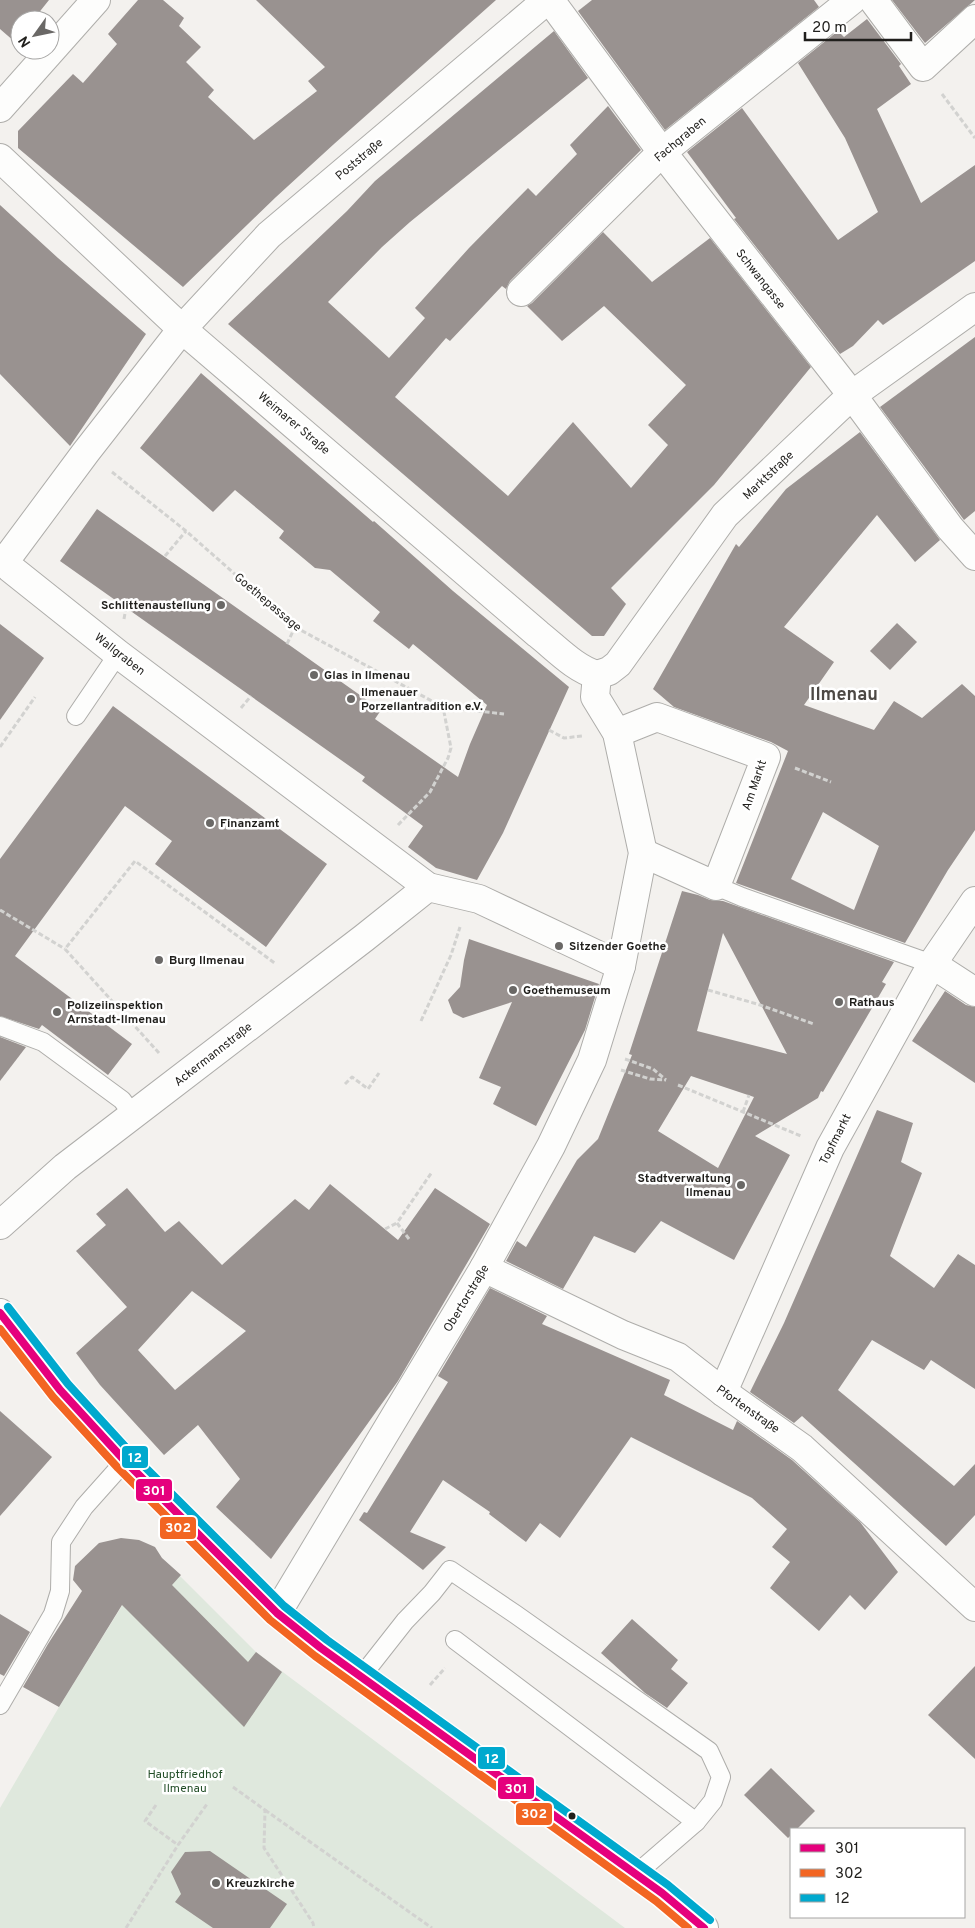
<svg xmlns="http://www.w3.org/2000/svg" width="975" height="1928" viewBox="0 0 975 1928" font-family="Overpass,sans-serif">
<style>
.green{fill:#dfe8dd}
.building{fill:#999290;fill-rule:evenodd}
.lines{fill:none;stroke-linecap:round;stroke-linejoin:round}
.service-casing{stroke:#aeadaa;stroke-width:20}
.minor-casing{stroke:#aeadaa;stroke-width:30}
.secondary-casing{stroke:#aeadaa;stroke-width:30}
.path{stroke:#d2d2d0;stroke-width:3;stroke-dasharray:5 2.5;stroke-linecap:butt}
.service{stroke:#fdfdfc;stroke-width:18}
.minor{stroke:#fdfdfc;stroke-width:28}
.secondary{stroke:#fdfdfc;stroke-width:28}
.bus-1-casing{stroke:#fff;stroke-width:11}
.bus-2-casing{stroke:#fff;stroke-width:11}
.bus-3-casing{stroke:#fff;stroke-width:11}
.bus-1{stroke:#e5007d;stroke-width:8}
.bus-2{stroke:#f26522;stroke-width:8}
.bus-3{stroke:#00a9ce;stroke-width:8}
.poi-dot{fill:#6a6866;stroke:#fff;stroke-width:2}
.bus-dot{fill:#201f1c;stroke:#fff;stroke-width:2}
.labels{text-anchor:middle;stroke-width:5;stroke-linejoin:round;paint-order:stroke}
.street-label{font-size:12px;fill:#201f1c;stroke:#fff}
.poi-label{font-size:12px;font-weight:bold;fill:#201f1c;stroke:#fff;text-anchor:start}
.park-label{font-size:12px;fill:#244f29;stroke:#fff}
.district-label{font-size:18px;font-weight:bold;fill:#4d4945;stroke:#fff}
.line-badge{stroke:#fff;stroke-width:2}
.badge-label{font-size:14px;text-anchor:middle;font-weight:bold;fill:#fff}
</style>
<rect width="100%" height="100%" fill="#f3f1ee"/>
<path class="green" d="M162,1558L256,1652L625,1928H0V1808L59,1707L128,1596Z"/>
<g class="building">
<path d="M0,0H49L33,20H20V36L15,42L0,29Z"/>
<path d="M138,0H163L184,18L179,26L201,47L186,62L214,90L208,97L254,140L317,91L308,81L325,67L256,0H496L334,144L276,197L183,287L18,148V131L73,74L83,83L117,44L108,34Z"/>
<path d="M592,0H814L819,7L665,130L578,11Z"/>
<path d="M892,0H975L925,43Z"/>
<path d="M867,19L901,64L899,66L911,84L877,109L921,203L975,165V261L883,325L878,320L853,346L840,354L734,219L736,218L687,152L742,108L838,240L878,212L845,138L798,63L838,31L844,37Z"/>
<path d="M554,31L588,78L410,222L382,247L328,302L389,358L425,318L415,308L469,248L528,188L536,196L577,154L570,145L608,106L641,150L510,281L506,289L502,286L450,341L446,338L395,397L508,496L573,422L631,488L668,445L648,425L686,385L604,306L562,341L527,306L532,303L603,232L652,282L710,238L811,367L714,485L611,588L626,604L604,636H592L228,324L347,211L375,181Z"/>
<path d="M0,205L58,258L146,334L70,446L0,374Z"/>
<path d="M975,337V511L964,520L880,407Z"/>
<path d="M201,373L373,522L374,521L453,591L569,687L503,833L477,880L436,868L408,847L423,826L362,781L365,777L60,561L97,509L381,710L375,719L458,777L470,744L487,705L413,644L409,649L373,621L380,612L330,570L315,568L279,538L284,531L235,490L213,512L140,448Z"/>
<path d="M860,432L940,540L915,562L877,515L784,627L834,662L804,705L874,730L894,701L922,718L962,684L975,696V830L948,870L905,943L736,883L788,751L771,742L674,707L653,689L736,544L739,547L786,489ZM823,812L879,846L854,910L791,879Z"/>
<path d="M897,623L917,642L890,670L870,651Z"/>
<path d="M0,624L44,658L0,720Z"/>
<path d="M113,706L327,864L266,947L155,864L172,841L125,806L15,956L132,1044L108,1075L42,1025L39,1029L0,1016V859Z"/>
<path d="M682,891L698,895L710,900L723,901L894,962L882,982L886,984L823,1092L821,1091L818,1098L755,1136L790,1155L734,1260L661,1221L635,1253L594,1236L563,1289L506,1261L517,1241L526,1247L577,1160L598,1139L632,1055L629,1054ZM723,933L787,1054L697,1031ZM691,1076L754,1097L718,1168L658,1131Z"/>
<path d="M469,939L599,984L585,1030L536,1126L493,1104L501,1087L479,1078L512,1002L463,1018L453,1013L448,1000L460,987L464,960Z"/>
<path d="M945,991L966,1005L975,1007V1083L912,1041Z"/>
<path d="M0,1037L26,1047L0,1081Z"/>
<path d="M877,1110L913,1123L901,1162L922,1173L890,1256L934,1288L958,1254L975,1265V1389L931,1360L924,1370L872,1340L838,1390L954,1486L975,1464V1515L946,1546L802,1416L794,1423L750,1392L784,1323Z"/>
<path d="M330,1184L398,1240L435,1188L490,1224L398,1381L271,1559L216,1507L240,1479L198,1425L164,1455L100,1385L76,1353L127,1307L76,1251L106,1225L96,1214L127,1188L165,1232L179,1221L222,1265L295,1199L309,1210ZM192,1291L246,1331L175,1390L138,1350Z"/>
<path d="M490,1288L547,1316L542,1324L670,1380L664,1395L733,1430L737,1421L792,1460L860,1522L898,1572L865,1610L850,1595L819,1631L770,1588L790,1562L772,1547L787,1529L752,1498L631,1437L560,1538L540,1523L526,1542L489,1514L490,1512L443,1480L410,1532L446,1547L423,1570L359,1520L364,1512L367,1513L448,1382L438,1376Z"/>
<path d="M0,1411L52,1457L0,1516Z"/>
<path d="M121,1538L139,1540L155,1547L162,1558L181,1575L172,1585L248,1662L256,1652L282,1672L244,1727L122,1605L59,1707L23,1687L48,1644L82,1591L73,1580L75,1566L99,1543Z"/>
<path d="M0,1614L30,1632L4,1676L0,1674Z"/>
<path d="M632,1619L678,1660L671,1669L688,1683L667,1708L645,1693L601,1653Z"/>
<path d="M975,1666V1759L928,1715Z"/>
<path d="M771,1768L815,1811L797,1829H791V1835L788,1838L744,1795Z"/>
<path d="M210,1851L287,1904L270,1928H213L175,1902L181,1894L171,1872L185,1852Z"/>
</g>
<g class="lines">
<defs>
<g id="service">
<path d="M76,716L118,654"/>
<path d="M716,886L742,897L932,964"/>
<path d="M0,1026L43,1042L122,1100L133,1115"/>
<path d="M455,1640L696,1822"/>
<path d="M361,1677L405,1621L432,1593L450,1570L515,1614L709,1751L721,1777L713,1801L696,1822L636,1874"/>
<path d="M0,1705L53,1614L60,1591L61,1542L84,1507L125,1461"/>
</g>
<g id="minor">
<path d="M547,0L269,235L182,329L86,452L8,557L10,568L118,654L428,887L479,899L621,966"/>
<path d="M550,0L662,152L852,395L950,528L975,556"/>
<path d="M873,0L923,67L975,19"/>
<path d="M0,108L96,0"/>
<path d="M0,158L182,329L538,634C556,648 575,669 597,675"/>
<path d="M521,292L662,152L852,0"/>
<path d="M597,675L609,671L618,664L725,515L852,395L975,307"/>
<path d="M617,733L657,717L766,757L716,886L643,853"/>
<path d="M932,964L975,992"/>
<path d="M0,1225L65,1167L364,938L428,887"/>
<path d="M484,1268L623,1335L678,1357L723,1392L802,1448L975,1607"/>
<path d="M723,1392L830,1148L932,964L975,901"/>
<path d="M277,1613L484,1268L551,1146L592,1060L621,966L643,853L617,733L595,697L597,675"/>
</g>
<path id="secondary" d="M0,1313L60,1390L125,1461L277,1613L321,1648L662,1893L704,1928"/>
</defs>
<use href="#service" class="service-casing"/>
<use href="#minor" class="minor-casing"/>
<use href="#secondary" class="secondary-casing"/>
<g class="path">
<path d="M942,94L975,138"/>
<path d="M112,472L186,531L295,627L443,707L504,714"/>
<path d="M165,556L186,531"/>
<path d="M124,619L126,608"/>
<path d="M287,644L295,627"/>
<path d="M241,708L251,696"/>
<path d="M549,730L564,738L582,736"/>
<path d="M0,747L35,697"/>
<path d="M795,768L831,782"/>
<path d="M398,825L430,792L448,758L451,748L443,707"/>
<path d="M0,910L65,949"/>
<path d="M708,990L757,1004L814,1024"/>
<path d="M421,1021L451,955L460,927"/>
<path d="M159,1053L65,949L135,861L276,964"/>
<path d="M625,1059L653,1069L666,1080"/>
<path d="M621,1070L650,1079L666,1080"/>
<path d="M345,1084L352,1077L368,1089L379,1073"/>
<path d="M678,1085L801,1136"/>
<path d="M743,1112L749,1095"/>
<path d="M385,1229L397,1223"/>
<path d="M409,1239L397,1223L432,1172"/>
<path d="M430,1685L445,1668"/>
<path d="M233,1787L265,1810L264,1848L313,1923L314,1928"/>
<path d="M156,1805L145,1821L178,1845"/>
<path d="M265,1810L432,1928"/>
<path d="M126,1928L178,1845L207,1804"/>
</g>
<use href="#service" class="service"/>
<use href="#minor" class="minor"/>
<use href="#secondary" class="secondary"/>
<defs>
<path id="bus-1" d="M0,1313L60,1390L125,1461L277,1613L321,1648L662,1893L704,1928"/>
<path id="bus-2" d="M0,1329L53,1397L118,1468L270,1620L315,1656L656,1901L688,1928"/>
<path id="bus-3" d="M8,1307L68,1384L132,1454L284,1606L327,1640L668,1885L710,1920"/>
</defs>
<use href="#bus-1" class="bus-1-casing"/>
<use href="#bus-2" class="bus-2-casing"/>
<use href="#bus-3" class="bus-3-casing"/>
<use href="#bus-1" class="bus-1"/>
<use href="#bus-2" class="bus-2"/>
<use href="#bus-3" class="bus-3"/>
</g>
<g class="poi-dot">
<circle cx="221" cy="605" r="5"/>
<circle cx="314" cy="675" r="5"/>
<circle cx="351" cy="699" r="5"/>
<circle cx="210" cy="823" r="5"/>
<circle cx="559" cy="946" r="5"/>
<circle cx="159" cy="960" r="5"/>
<circle cx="513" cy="990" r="5"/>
<circle cx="839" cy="1002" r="5"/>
<circle cx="57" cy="1012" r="5"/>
<circle cx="741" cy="1185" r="5"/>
<circle cx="216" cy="1883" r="5"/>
</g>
<circle class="bus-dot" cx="572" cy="1816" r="4.5"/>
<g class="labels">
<g class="street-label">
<text transform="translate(680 139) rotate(-40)" y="4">Fachgraben</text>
<text transform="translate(359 159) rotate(-40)" y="4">Poststraße</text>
<text transform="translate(761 279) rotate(52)" y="4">Schwangasse</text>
<text transform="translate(294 423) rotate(40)" y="4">Weimarer Straße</text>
<text transform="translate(768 475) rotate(-43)" y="4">Marktstraße</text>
<text transform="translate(268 602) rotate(40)" y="4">Goethepassage</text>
<text transform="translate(120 654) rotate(38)" y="4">Wallgraben</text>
<text transform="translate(754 785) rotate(-71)" y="4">Am Markt</text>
<text transform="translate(213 1054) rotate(-38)" y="4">Ackermannstraße</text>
<text transform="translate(835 1139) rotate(-63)" y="4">Topfmarkt</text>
<text transform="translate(466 1298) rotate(-59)" y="4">Obertorstraße</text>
<text transform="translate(748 1409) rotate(35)" y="4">Pfortenstraße</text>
</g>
<g class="poi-label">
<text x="211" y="609" text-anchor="end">Schlittenaustellung</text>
<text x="324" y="679">Glas in Ilmenau</text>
<text x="361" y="696">Ilmenauer<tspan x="361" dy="14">Porzellantradition e.V.</tspan></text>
<text x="220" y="827">Finanzamt</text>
<text x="569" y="950">Sitzender Goethe</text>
<text x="169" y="964">Burg Ilmenau</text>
<text x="523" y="994">Goethemuseum</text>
<text x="849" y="1006">Rathaus</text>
<text x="67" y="1009">Polizeiinspektion<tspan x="67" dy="14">Arnstadt-Ilmenau</tspan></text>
<text x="731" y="1182" text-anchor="end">Stadtverwaltung<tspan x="731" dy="14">Ilmenau</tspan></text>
<text x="226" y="1887">Kreuzkirche</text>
</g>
<g class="park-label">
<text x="185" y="1778">Hauptfriedhof<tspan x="185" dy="14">Ilmenau</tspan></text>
</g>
<g class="district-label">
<text x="844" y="700">Ilmenau</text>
</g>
</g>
<g class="line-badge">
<rect x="121" y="1445" width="28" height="24" rx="5" fill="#00a9ce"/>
<rect x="135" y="1478" width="38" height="24" rx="5" fill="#e5007d"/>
<rect x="159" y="1516" width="38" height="24" rx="5" fill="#f26522"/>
<rect x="477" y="1746" width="29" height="24" rx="5" fill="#00a9ce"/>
<rect x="497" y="1776" width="38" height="24" rx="5" fill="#e5007d"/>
<rect x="515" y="1802" width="38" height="24" rx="5" fill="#f26522"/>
</g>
<g class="badge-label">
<text x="135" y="1462">12</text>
<text x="154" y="1495">301</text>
<text x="178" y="1532">302</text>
<text x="492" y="1763">12</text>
<text x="516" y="1793">301</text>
<text x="534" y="1818">302</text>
</g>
<rect x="790" y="1828" width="175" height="90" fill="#ffffff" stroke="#a6a5a4"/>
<rect x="800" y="1844" width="25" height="8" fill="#e5007d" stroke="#a6a5a4"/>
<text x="835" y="1853" font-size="15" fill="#201f1c">301</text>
<rect x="800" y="1869" width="25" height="8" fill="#f26522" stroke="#a6a5a4"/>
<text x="835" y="1878" font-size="15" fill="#201f1c">302</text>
<rect x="800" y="1894" width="25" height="8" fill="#00a9ce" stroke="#a6a5a4"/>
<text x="835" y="1903" font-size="15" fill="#201f1c">12</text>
<g transform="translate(35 35) rotate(237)"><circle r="24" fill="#ffffff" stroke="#a6a5a4"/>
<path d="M0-4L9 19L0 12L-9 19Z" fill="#6a6866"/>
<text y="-8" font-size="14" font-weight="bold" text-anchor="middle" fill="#201f1c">N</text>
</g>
<path d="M805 32v8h106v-8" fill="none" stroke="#201f1c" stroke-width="2.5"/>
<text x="812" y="32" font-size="15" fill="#201f1c" stroke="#ffffff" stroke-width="4" paint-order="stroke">20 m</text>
</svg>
